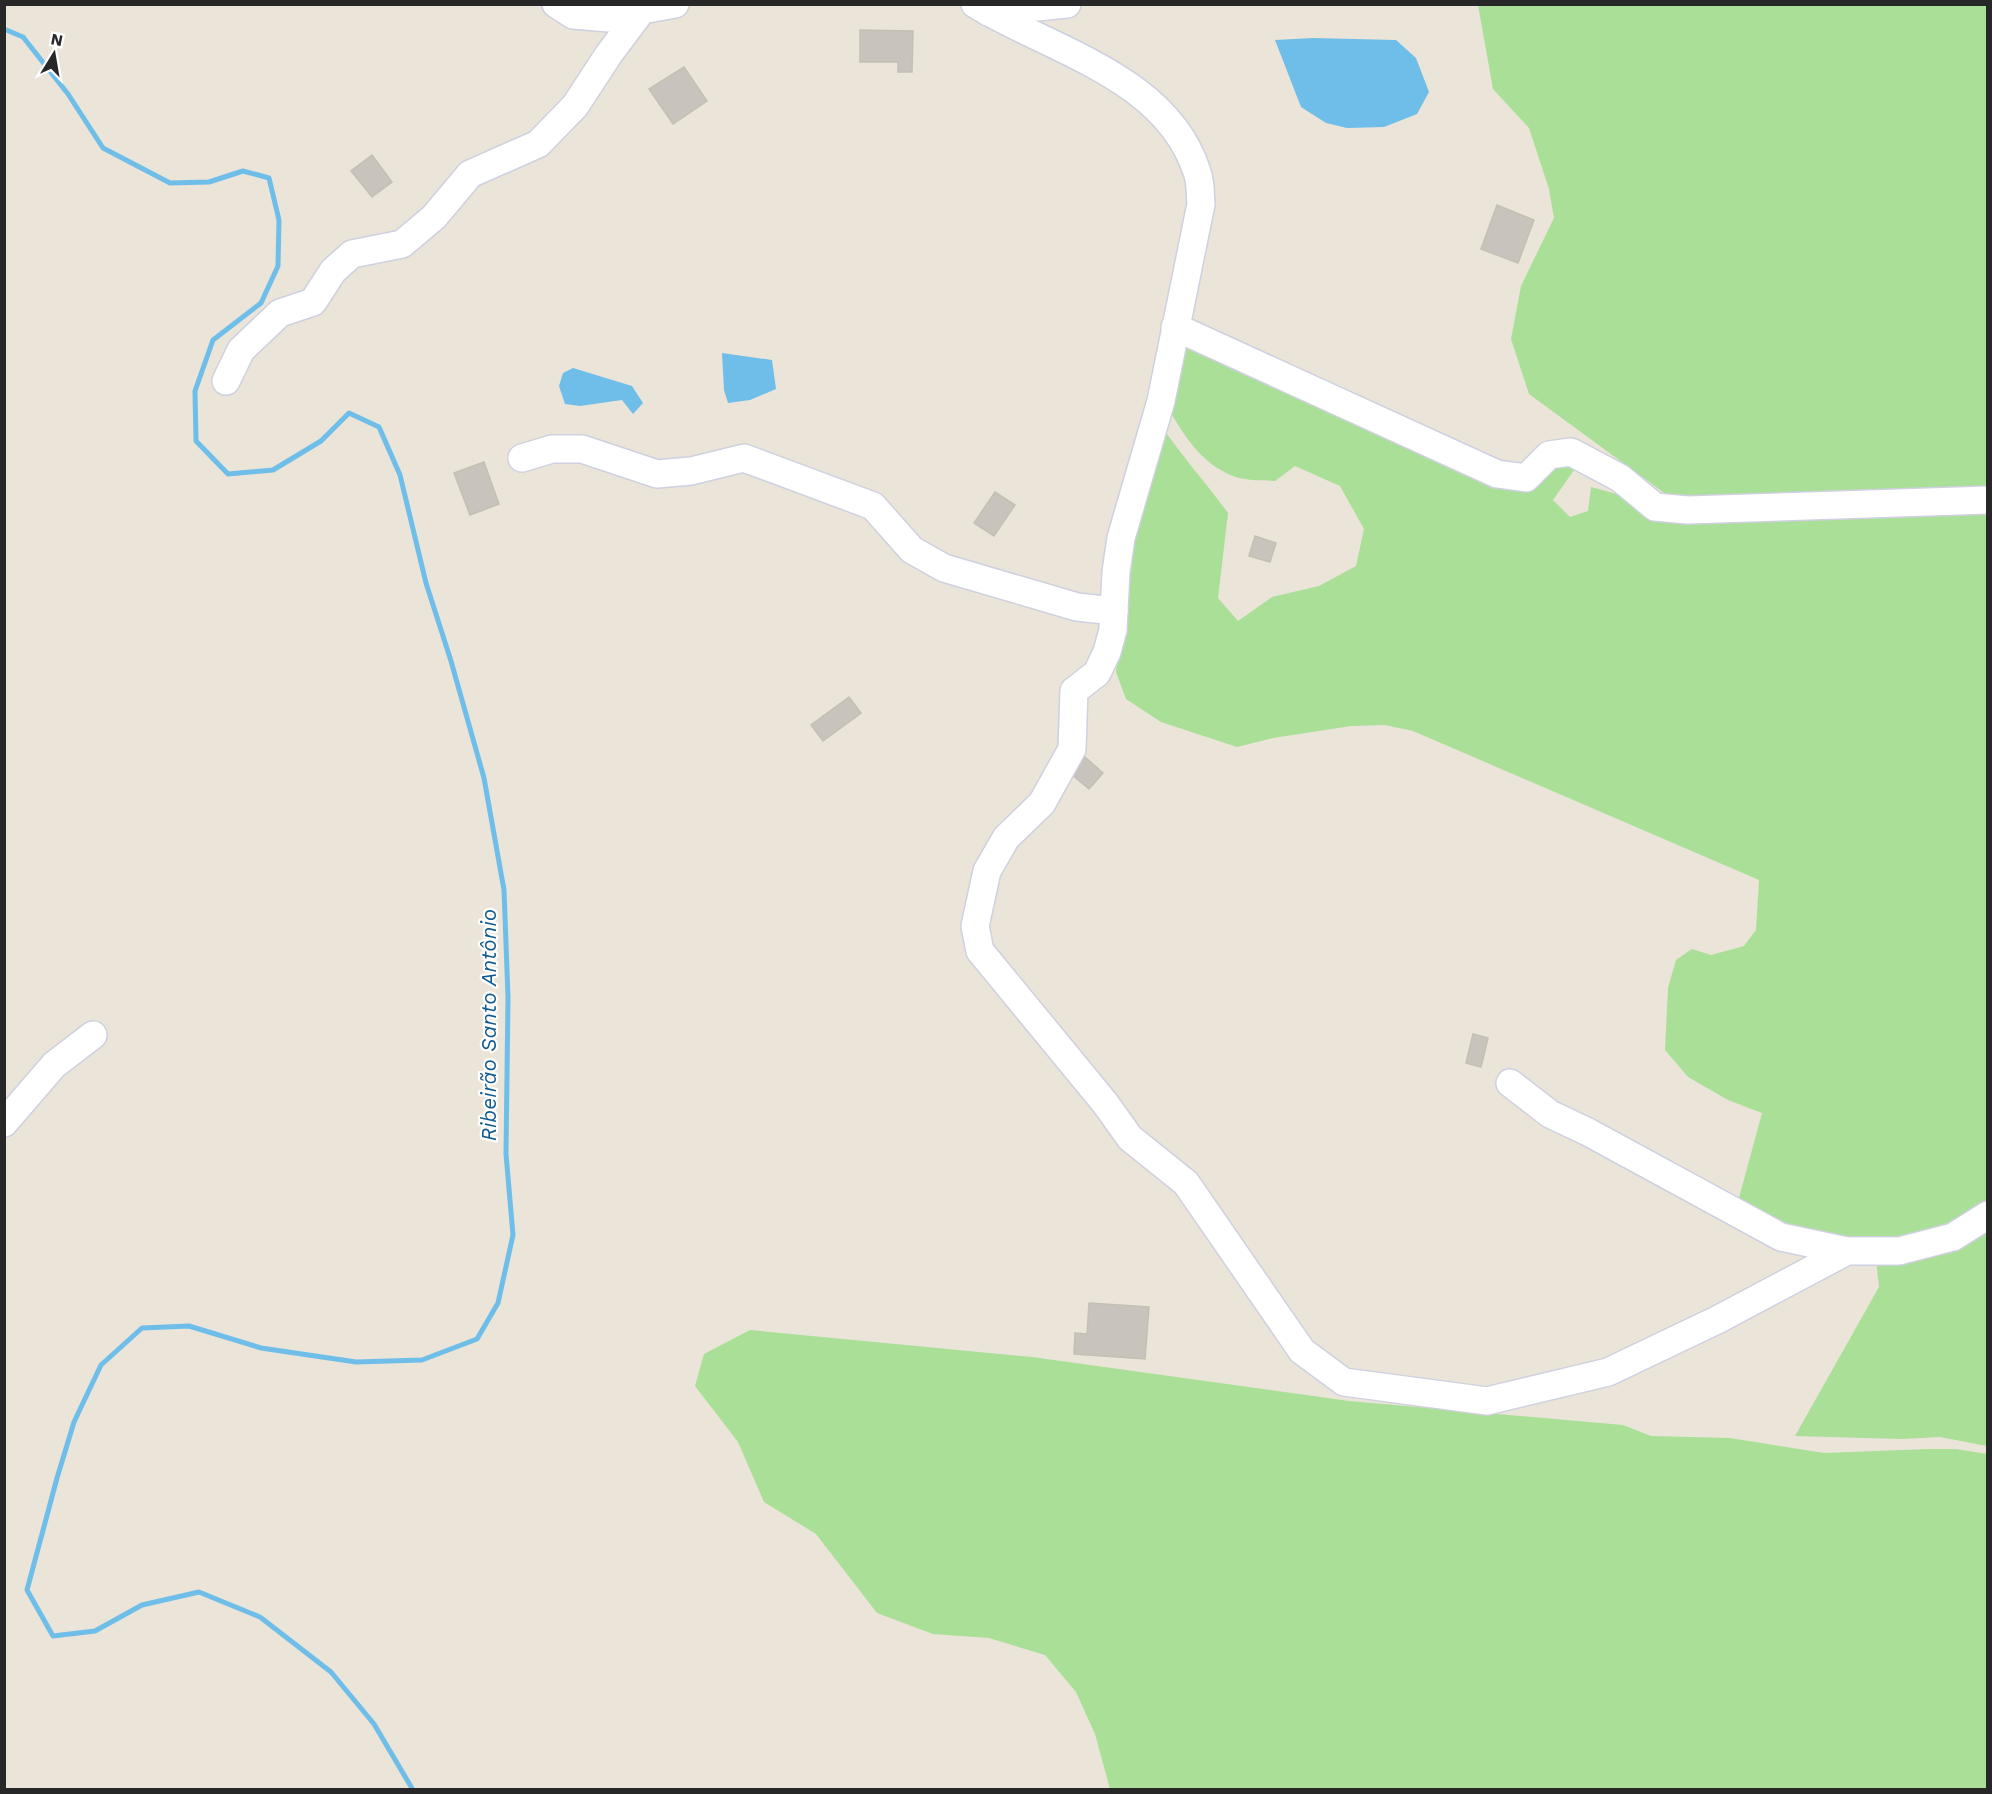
<svg xmlns="http://www.w3.org/2000/svg" width="1992" height="1794" viewBox="0 0 1992 1794" font-family="'Work Sans',sans-serif">
<style>
.green{fill:#a9df97}
.water{fill:#6fbee9}
.lines{fill:none;stroke-linecap:round;stroke-linejoin:round}
.stream{stroke:#6fbee9;stroke-width:5}
.building{fill:#c8c3bc;stroke:#c4c0b3;stroke-width:1.5}
.minor-casing{stroke:#cfd0e0;stroke-width:30}
.minor{stroke:#fff;stroke-width:27}
.labels{text-anchor:middle;stroke-width:4.5;stroke-linejoin:round;paint-order:stroke}
.water-label{font-size:21px;font-style:italic;fill:#125b90;stroke:#fff}
</style>
<rect width="100%" height="100%" fill="#eae4d9"/>
<g class="green">
<path d="M1478,5H1987V488L1671,498L1529,394L1511,339L1521,286L1554,218L1549,189L1529,128L1493,89Z"/>
<path d="M1181,333L1527,490L1554,461L1579,463L1553,500L1570,517L1588,511L1591,487L1631,498L1987,505V1207L1953,1225L1899,1241H1847L1783,1227L1739,1198L1762,1113L1728,1100L1688,1077L1665,1050L1668,988L1676,960L1692,949L1711,955L1744,946L1756,930L1759,880L1413,731L1385,725L1351,726L1273,738L1237,747L1161,722L1126,699L1116,672L1125,581L1160,424C1181,455 1206,483 1228,513L1218,598L1238,621L1272,597L1319,586L1356,566L1364,529L1340,486L1295,466L1275,481C1262,480 1245,481 1233,476C1201,463 1186,438 1169,410Z"/>
<path d="M1987,1222V1446L1940,1437L1902,1439L1795,1436L1879,1287L1876,1259Z"/>
<path d="M750,1330L1032,1357L1349,1401L1623,1425L1651,1436L1730,1438L1824,1453L1929,1449H1956L1987,1454V1789H1110L1095,1734L1076,1692L1045,1655L989,1638L933,1634L877,1613L816,1534L764,1502L738,1442L695,1386L704,1354Z"/>
</g>
<g class="water">
<path d="M1313,38L1396,40L1416,58L1429,92L1417,114L1384,127L1347,128L1326,123L1301,107L1275,40Z"/>
<path d="M722,353L772,360L776,389L750,400L728,403L724,390Z"/>
<path d="M573,368L632,386L643,403L633,414L622,400L580,406L565,404L559,386L563,373Z"/>
</g>
<g class="lines">
<path class="stream" d="M4,29L23,37L68,94L103,148L170,183L209,182L243,171L269,178L279,220L278,266L261,303L213,340L195,391L196,441L228,474L273,470L321,441L349,413L379,427L400,475L426,583L451,661L484,778L504,890L508,997L506,1154L513,1235L498,1303L477,1339L422,1360L356,1362L261,1348L189,1326L142,1328L101,1365L74,1422L57,1478L27,1590L53,1636L95,1631L142,1605L199,1592L260,1617L331,1672L374,1724L413,1790"/>
</g>
<g class="building">
<path d="M860,30L913,31L912,72H898V62H860Z"/>
<path d="M684,67L707,101L673,124L649,89Z"/>
<path d="M372,155L392,182L372,197L351,171Z"/>
<path d="M1497,205L1534,220L1518,263L1481,249Z"/>
<path d="M484,462L499,504L470,515L454,473Z"/>
<path d="M995,492L1015,505L994,536L974,523Z"/>
<path d="M1255,536L1276,543L1270,562L1249,556Z"/>
<path d="M849,697L861,713L823,741L811,725Z"/>
<path d="M1085,757L1103,773L1089,789L1071,774Z"/>
<path d="M1473,1034L1488,1038L1481,1067L1466,1063Z"/>
<path d="M1089,1303L1149,1307L1145,1359L1074,1354L1075,1333L1087,1334Z"/>
</g>
<g class="lines">
<defs>
<g id="minor">
<path d="M556,4L573,15L609,18L642,10"/>
<path d="M975,4C1052,51 1167,77 1197,172C1201,182 1200,194 1201,204L1161,401L1121,538L1116,572L1113,630L1107,652L1097,673L1074,691L1072,749L1042,803L1006,838L987,871L975,926L980,951L1105,1103L1130,1138L1186,1183L1302,1351L1344,1382L1487,1401L1608,1372L1717,1320L1847,1251H1899L1953,1237L1988,1215"/>
<path d="M988,12L1067,4"/>
<path d="M1175,327L1497,474L1526,478L1549,455L1571,452L1620,478L1655,507L1688,510L1988,500"/>
<path d="M226,381L241,350L280,313L313,302L333,271L352,254L402,244L434,217L470,174L538,144L575,106L609,54L642,10L675,4"/>
<path d="M522,458L552,449H582L657,474L691,471L744,458L873,506L912,550L944,568L1077,607L1114,611"/>
<path d="M1510,1083L1550,1114L1588,1132L1781,1237L1847,1251"/>
<path d="M4,1123L54,1065L93,1035"/>
</g>
</defs>
<use href="#minor" class="minor-casing"/>
<use href="#minor" class="minor"/>
</g>
<g class="labels">
<g class="water-label">
<text transform="translate(489 1025) rotate(-90)" y="7">Ribeirão Santo Antônio</text>
</g>
</g>
<rect width="1992" height="1794" fill="none" stroke="#272727" stroke-width="12"/>
<g transform="translate(54 54) rotate(11)" stroke="#ffffff" stroke-width="4.5" paint-order="stroke">
<path d="M0-4.5L10 22L0 15L-10 22Z" fill="#272727"/>
<text y="-9" font-size="16" font-weight="bold" text-anchor="middle" fill="#272727">N</text>
</g>
</svg>
